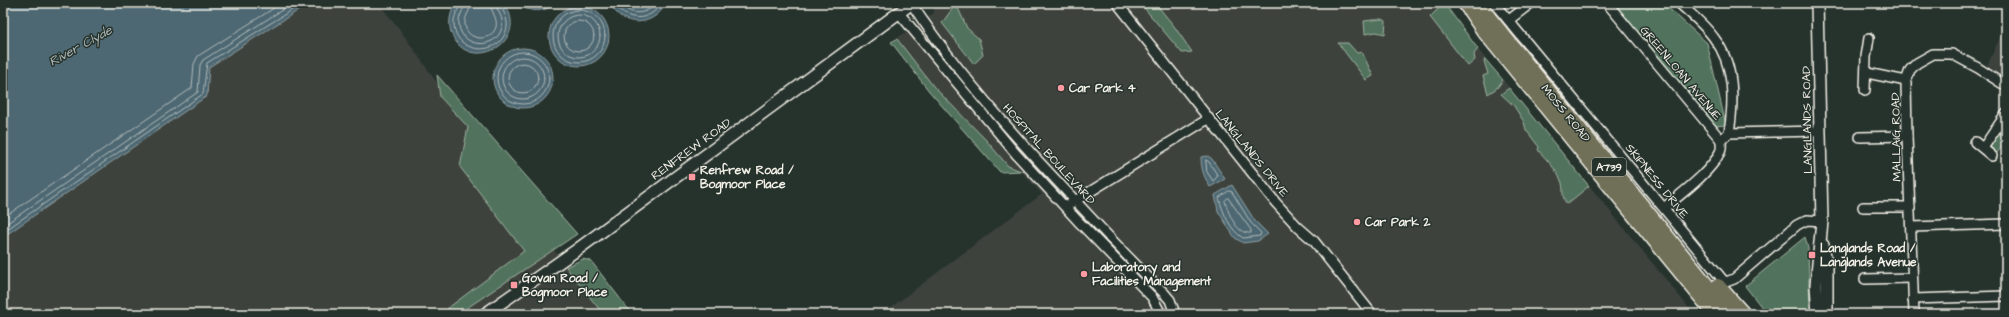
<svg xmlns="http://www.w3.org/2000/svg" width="2009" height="317" viewBox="0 0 2009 317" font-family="'Architects Daughter',sans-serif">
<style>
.built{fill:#3d423c}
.green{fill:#51735d;stroke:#a2b2a2}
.water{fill:#4d6873;stroke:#909fa2}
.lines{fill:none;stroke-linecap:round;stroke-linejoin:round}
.shore{stroke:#b1bab9;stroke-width:1}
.minor-casing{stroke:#f4f1e8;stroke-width:12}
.tertiary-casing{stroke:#f4f1e8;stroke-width:14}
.primary-casing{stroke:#f4f1e8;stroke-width:17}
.minor{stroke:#26332d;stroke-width:9}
.tertiary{stroke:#26332d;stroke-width:11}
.primary{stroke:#706f59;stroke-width:14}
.poi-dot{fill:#ff9aa2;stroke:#26332d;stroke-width:1.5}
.labels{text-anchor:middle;stroke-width:3;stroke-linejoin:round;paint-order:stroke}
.shield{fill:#26332d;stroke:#b6b8b0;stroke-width:1}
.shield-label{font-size:11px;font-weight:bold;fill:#f4f1e8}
.street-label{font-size:12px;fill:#f4f1e8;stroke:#26332d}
.poi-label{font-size:12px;font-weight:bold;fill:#f4f1e8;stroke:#26332d;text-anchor:start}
.water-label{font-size:13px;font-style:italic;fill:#b1bab9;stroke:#26332d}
</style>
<rect width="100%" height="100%" fill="#26332d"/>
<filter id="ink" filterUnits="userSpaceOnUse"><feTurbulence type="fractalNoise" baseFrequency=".025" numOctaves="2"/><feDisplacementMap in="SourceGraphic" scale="8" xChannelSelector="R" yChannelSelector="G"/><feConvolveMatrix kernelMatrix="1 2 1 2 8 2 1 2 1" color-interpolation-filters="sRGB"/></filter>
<g filter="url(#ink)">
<g class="built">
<path d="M310,3H378L398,27L566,267L603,314H3V237L87,178L209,67Z"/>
<path d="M934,3H1444L1463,31L1694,314H882L1042,194L1021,171L1000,172L929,91L891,42L934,13Z"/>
<path d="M2006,24V78L1987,66Z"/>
</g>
<g class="green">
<path d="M1140,3L1156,4L1174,26L1192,52L1182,53Z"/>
<path d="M1438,3H1444L1478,49L1474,54L1475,60L1468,66L1430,17L1441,6Z"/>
<path d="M1611,3H1663L1707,43L1726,125L1715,126Z"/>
<path d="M955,5L958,8L967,28L979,39L983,55L974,64L942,23Z"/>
<path d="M1381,19L1386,21L1385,34L1376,32L1365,34L1364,21Z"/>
<path d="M897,39L934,87L986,140L1008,166L1021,171L1000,172L929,91L891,42Z"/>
<path d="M1338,43H1348L1357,53L1362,52L1373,76L1366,80Z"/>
<path d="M1485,59L1503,80L1497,88L1488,94L1483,76L1488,74L1484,61Z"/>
<path d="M437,75L577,234L458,314H447L448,308L524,251L460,167L468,127L440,97Z"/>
<path d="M1509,88L1589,186L1567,204C1561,197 1564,192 1562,183C1558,171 1546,159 1538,150L1539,147L1526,130L1524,122L1514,106L1501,94Z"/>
<path d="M2006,120V142L1996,154L1990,146Z"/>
<path d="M1805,237L1808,248L1810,314H1767L1745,286Z"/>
<path d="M583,259L591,261L632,314H603L566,267Z"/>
</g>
<g class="water">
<path d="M3,3H310L209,67L207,96L3,237Z"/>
<path d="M457,3H504C533,44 466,76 451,32C448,22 450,11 457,3Z"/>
<path d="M516,3H556C544,13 529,13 516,3Z"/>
<path d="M610,3H666C654,28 621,28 610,3Z"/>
<circle cx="579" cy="36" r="30"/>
<circle cx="523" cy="78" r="30"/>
<path d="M1208,156L1212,159L1225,179L1210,187C1204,177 1201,169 1201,157Z"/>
<path d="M1232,185L1255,221L1268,234L1258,241L1243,243L1235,238L1218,211L1215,195Z"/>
</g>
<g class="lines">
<g class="shore">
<path d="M460,3C459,10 453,16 454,24C455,55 502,58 507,27C508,17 502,12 501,3"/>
<path d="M465,3C464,10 458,16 459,24C460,48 497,51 502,27C504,17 497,12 496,3"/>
<path d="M471,3C471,11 464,16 465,24C466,41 491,43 496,27C498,18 491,12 490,3"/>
<path d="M614,3C625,22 650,23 661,3"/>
<path d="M620,3C629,16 646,16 656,3"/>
<circle cx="579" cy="36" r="26"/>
<circle cx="579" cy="36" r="21"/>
<circle cx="579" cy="36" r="15"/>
<circle cx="523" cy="78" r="26"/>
<circle cx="523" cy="78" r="21"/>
<circle cx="523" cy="78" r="15"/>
<path d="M1206,160L1209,162L1218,176L1213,181L1207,172Z"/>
<path d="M1229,191L1232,192L1251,223L1261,233L1260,236L1243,238C1230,230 1223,213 1219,198Z"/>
<path d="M1228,198L1251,230V233C1236,235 1228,212 1225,201Z"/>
<path d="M3,218L192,88L194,64L198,56L282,3"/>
<path d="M3,226L198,92L200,65L203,60L293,3"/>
<path d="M3,232L203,94L207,63L303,3"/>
</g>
<defs>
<g id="minor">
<path d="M911,3C953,67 1005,126 1057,181C1092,219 1127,257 1164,293L1170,300L1175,314"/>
<path d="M1117,3L1276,203L1298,227L1314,241L1372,314"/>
<path d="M1494,3L1723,280L1726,282L1734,279L1797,225L1807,220L1822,221"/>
<path d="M1607,3L1721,140"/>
<path d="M1679,3C1691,14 1705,25 1714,38C1735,65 1734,101 1729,133"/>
<path d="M899,13L1016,154L1078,221L1152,297L1161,314"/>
<path d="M1509,20L1531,3"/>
<path d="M1867,73L1906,81"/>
<path d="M1865,90L1866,57L1869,38"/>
<path d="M1860,137L1907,136"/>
<path d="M1975,142L1992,156"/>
<path d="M1983,148L2006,114"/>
<path d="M1070,204L1208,119"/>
<path d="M1863,207H1910"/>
<path d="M1664,208C1681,194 1711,172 1720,152C1722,149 1721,143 1721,140L1729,133L1820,131"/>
<path d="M1911,227L2006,224"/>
<path d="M1865,279L1912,278"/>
<path d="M1913,299L2006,296"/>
<path d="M1914,314L1907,136L1906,81L1910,70L1917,63L1933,54H1952L1978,68L2006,86"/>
</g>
<g id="tertiary">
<path d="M1817,3L1822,221L1816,285L1818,314"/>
<path d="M1823,245L1827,267V314"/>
<path d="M485,314L578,249L912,3"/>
</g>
<g id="primary">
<path d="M1465,3L1484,31L1715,314"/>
<path d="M1479,3L1489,18L1730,314"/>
<path d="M1718,286L1743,314"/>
</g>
</defs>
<use href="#minor" class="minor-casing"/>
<use href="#tertiary" class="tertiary-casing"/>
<use href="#primary" class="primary-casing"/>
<use href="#minor" class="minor"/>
<use href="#tertiary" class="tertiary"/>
<use href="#primary" class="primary"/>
</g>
</g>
<g class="poi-dot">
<circle cx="1061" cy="88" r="4"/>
<rect x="688" y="173" width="8" height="8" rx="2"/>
<circle cx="1357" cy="222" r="4"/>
<rect x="1808" y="251" width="8" height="8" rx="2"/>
<circle cx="1084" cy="274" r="4"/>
<rect x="510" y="281" width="8" height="8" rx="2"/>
</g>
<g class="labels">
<rect class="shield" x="1592" y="158" width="34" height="18" rx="3"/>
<g class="shield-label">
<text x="1609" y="171">A739</text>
</g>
<g class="street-label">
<text transform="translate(1681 73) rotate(50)" y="4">GREENLOAN AVENUE</text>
<text transform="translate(1566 113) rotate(51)" y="4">MOSS ROAD</text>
<text transform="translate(1807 120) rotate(-91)" y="4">LANGLANDS ROAD</text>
<text transform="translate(1896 137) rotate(-91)" y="4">MALLAIG ROAD</text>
<text transform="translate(691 149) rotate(-36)" y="4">RENFREW ROAD</text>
<text transform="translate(1252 153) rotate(51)" y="4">LANGLANDS DRIVE</text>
<text transform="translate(1049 154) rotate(48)" y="4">HOSPITAL BOULEVARD</text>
<text transform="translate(1657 181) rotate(51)" y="4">SKIPNESS DRIVE</text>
</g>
<g class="poi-label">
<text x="1069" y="92">Car Park 4</text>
<text x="700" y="174">Renfrew Road /<tspan x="700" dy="14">Bogmoor Place</tspan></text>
<text x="1365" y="226">Car Park 2</text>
<text x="1820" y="252">Langlands Road /<tspan x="1820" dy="14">Langlands Avenue</tspan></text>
<text x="1092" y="271">Laboratory and<tspan x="1092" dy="14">Facilities Management</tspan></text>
<text x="522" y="282">Govan Road /<tspan x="522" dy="14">Bogmoor Place</tspan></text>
</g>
<g class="water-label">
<text transform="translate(80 45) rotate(-29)" y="5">River Clyde</text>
</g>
</g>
<rect width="2009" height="317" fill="none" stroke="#26332d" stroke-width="16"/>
<rect x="8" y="8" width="1993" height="301" fill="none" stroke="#f4f1e8" stroke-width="1.5" filter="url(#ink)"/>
</svg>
